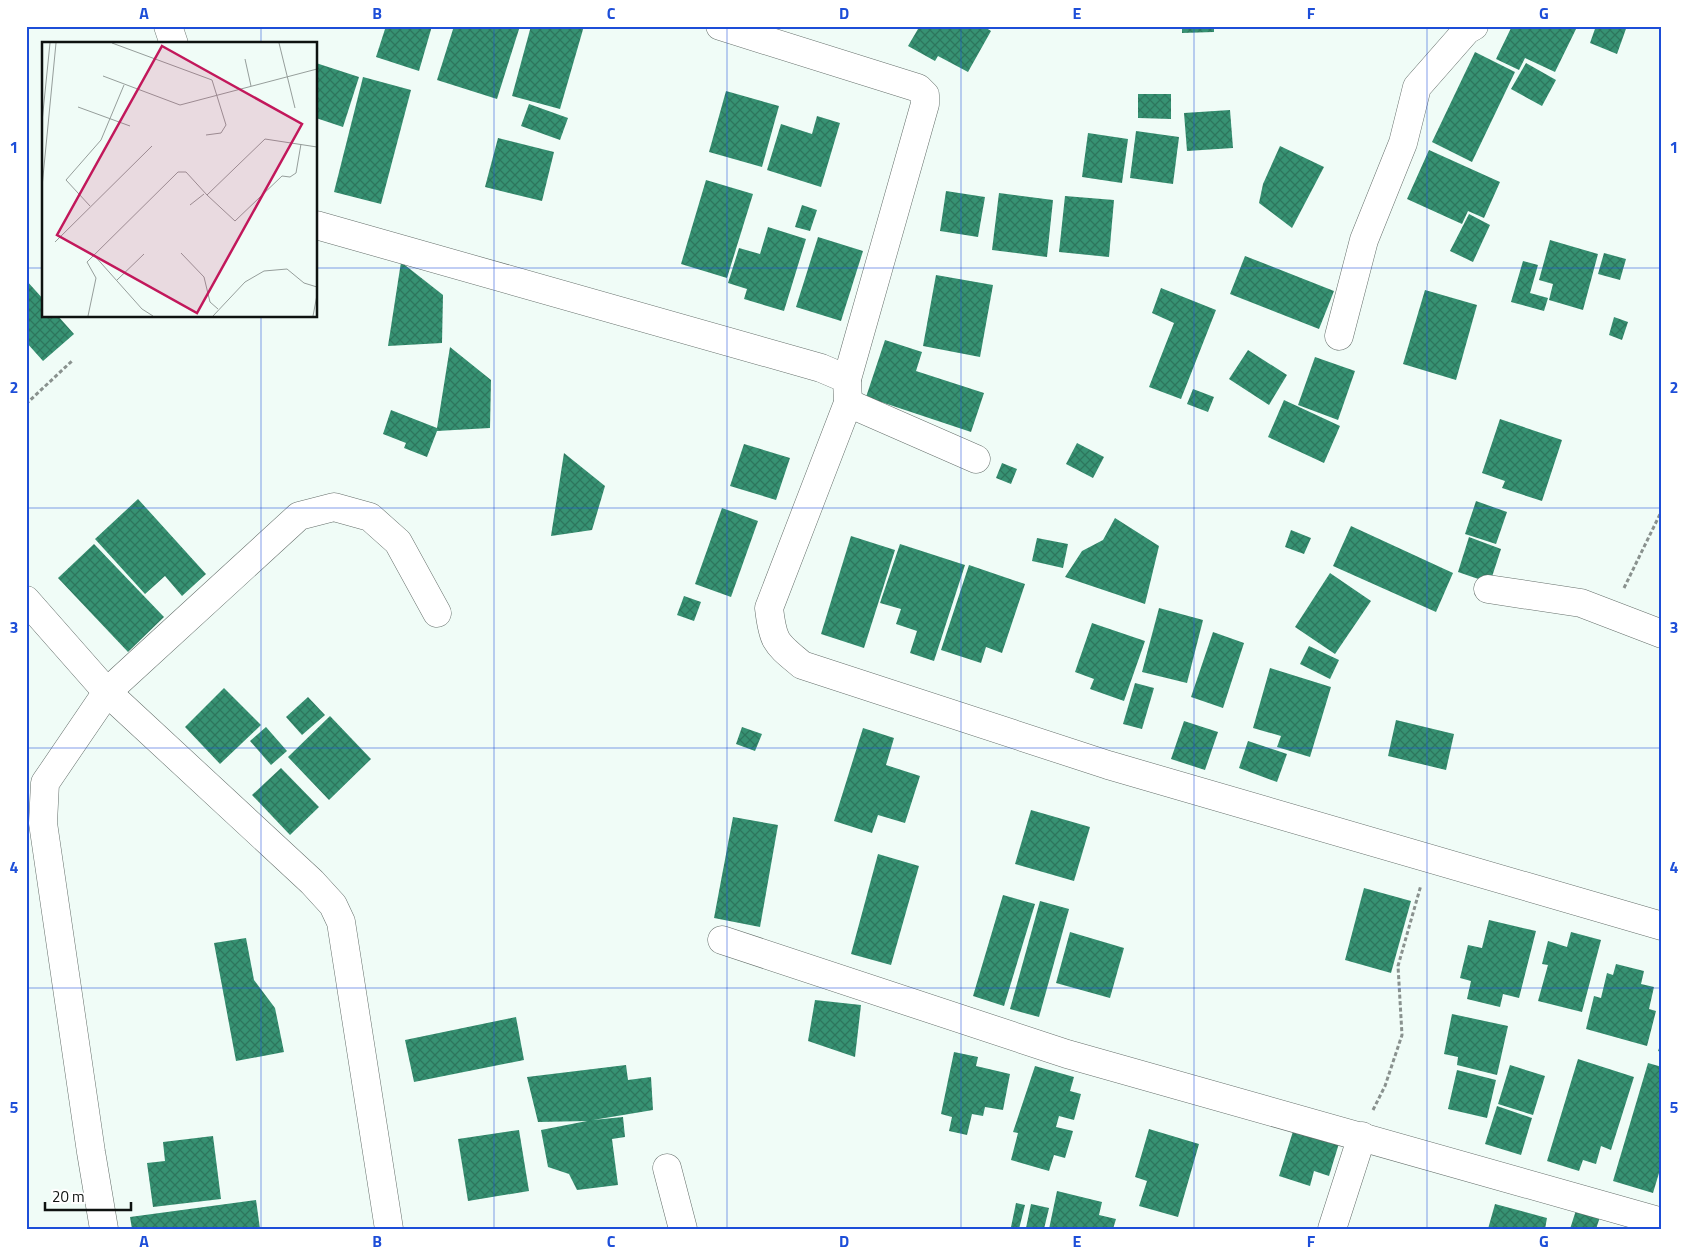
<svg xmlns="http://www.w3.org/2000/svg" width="1688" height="1255" viewBox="0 0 1688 1255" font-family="'Titillium Web',sans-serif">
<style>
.building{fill:url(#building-cross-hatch)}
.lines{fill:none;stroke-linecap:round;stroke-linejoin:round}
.street-casing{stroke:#656f6b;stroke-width:29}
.path{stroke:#89918e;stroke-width:3;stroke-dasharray:4 2.5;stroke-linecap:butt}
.street{stroke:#fff;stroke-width:28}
.grid{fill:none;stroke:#1d4ed8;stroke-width:1;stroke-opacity:0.55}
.inset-road{fill:none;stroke:#969e9b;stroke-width:1}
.view{fill:#c2185b;fill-opacity:0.15;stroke:#c2185b;stroke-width:2.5}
.inset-edge{fill:none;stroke:#0e1210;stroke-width:2.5}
.neatline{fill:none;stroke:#1d4ed8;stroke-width:2}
.grid-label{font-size:16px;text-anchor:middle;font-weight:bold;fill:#1d4ed8}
</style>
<defs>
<pattern id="building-cross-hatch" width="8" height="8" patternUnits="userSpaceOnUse" patternTransform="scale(1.25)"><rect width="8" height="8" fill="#379273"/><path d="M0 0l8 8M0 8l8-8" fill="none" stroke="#2d765d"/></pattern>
</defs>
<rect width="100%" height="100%" fill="#f0fcf7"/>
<g class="building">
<path d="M386,26H432L419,71L376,57Z"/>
<path d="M454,26H520L497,99L437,80Z"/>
<path d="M531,26H584L560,109L512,96Z"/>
<path d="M914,26H983L991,31L968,72L938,56L935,61L908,46L918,29Z"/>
<path d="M1182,26H1214V32L1182,33Z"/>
<path d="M1512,26H1575L1577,27L1555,72L1525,58L1519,70L1496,59Z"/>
<path d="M1596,26H1627L1617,54L1590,43Z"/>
<path d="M1475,52L1515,72L1472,162L1432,142Z"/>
<path d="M316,63L359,77L343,127L316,118Z"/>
<path d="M1526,63L1556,80L1542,106L1511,89Z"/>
<path d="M363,77L411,90L381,204L334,192Z"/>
<path d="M726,91L779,106L762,167L709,152Z"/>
<path d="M1138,94H1171V119L1138,118Z"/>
<path d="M529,104L568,118L560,140L521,126Z"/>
<path d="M1230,110L1233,148L1187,151L1184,113Z"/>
<path d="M817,116L840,123L821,187L767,170L781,124L812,134Z"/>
<path d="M1136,131L1179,137L1173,184L1130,178Z"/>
<path d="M1088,133L1128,139L1122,183L1082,177Z"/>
<path d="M498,138L554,152L542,201L485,187Z"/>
<path d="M1280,146L1324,167L1292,228L1259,203L1263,184Z"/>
<path d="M1429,150L1500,182L1484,218L1468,211L1462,224L1407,199Z"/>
<path d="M706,180L753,194L727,278L681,264Z"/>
<path d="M946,191L985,197L978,237L940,231Z"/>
<path d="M999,193L1053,200L1047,257L992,250Z"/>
<path d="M1065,196L1114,200L1109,257L1059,252Z"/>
<path d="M802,205L817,210L810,231L795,227Z"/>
<path d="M1469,214L1490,225L1473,262L1450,251Z"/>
<path d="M768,227L806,239L784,311L744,299L747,289L728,283L739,248L760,254Z"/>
<path d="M818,237L863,251L841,321L796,307Z"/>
<path d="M1550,240L1598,254L1583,310L1549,300L1553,284L1539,280Z"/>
<path d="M1604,253L1626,259L1620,280L1598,274Z"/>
<path d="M1245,256L1334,291L1319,329L1230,294Z"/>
<path d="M1523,261L1538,265L1530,293L1548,298L1544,311L1511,302Z"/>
<path d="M401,262L443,295L442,343L388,346Z"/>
<path d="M936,275L993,285L980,357L923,346Z"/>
<path d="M26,280L44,300V316H58L74,334L43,361L26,342Z"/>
<path d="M1161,288L1216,310L1181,399L1149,387L1174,323L1152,313Z"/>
<path d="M1425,290L1477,305L1456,380L1403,364Z"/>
<path d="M1614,317L1628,322L1622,340L1609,335Z"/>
<path d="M885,340L922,352L916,371L984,393L971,432L866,397Z"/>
<path d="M450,347L491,380L490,428L437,431L427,457L404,448L406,443L383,434L391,410L437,428Z"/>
<path d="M1248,350L1287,375L1269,405L1229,379Z"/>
<path d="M1315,357L1355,371L1338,420L1298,405Z"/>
<path d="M1193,389L1214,397L1208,412L1187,404Z"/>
<path d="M1284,400L1340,426L1324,463L1268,437Z"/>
<path d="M1500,419L1562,440L1542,501L1502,488L1505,481L1482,473Z"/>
<path d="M1077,443L1104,457L1093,478L1066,464Z"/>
<path d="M744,444L790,458L776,500L730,486Z"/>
<path d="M564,453L605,486L592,530L551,536Z"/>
<path d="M1002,463L1017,469L1011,484L996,478Z"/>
<path d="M138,499L206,574L182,596L165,576L145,594L95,539Z"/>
<path d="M1476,501L1507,512L1496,544L1465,534Z"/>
<path d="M722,508L758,521L731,597L695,584Z"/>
<path d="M1115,518L1159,546L1145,604L1065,577L1082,551L1103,540Z"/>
<path d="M1351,526L1453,573L1436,612L1333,566Z"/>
<path d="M1291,530L1311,538L1304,554L1285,547Z"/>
<path d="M851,536L895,550L864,648L821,634Z"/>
<path d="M1469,537L1501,549L1490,583L1458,572Z"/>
<path d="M1037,538L1068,544L1063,568L1032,561Z"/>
<path d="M94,544L164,617L128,652L58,578Z"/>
<path d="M900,544L965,565L934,661L910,653L917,631L896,624L901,609L880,603Z"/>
<path d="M969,565L1025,584L1002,653L986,647L981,663L941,650Z"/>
<path d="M1330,573L1371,601L1335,654L1295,627Z"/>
<path d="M684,596L701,602L694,621L677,615Z"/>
<path d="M1159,608L1203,620L1187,683L1142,672Z"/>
<path d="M1092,623L1145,641L1124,701L1090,689L1094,679L1075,672Z"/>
<path d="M1213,632L1244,643L1223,708L1191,697Z"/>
<path d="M1309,646L1339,660L1330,679L1300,664Z"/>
<path d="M1270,668L1331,687L1310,757L1277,747L1281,736L1253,728Z"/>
<path d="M1135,683L1154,688L1142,729L1123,724Z"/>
<path d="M224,688L261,725L220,764L185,727Z"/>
<path d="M308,697L325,715L302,735L286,717Z"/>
<path d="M330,716L371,759L329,800L288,757Z"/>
<path d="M1396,720L1454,734L1446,770L1388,756Z"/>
<path d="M1184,721L1218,732L1205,770L1171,759Z"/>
<path d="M266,727L287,751L271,765L250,741Z"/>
<path d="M742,727L762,734L755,751L736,744Z"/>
<path d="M863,728L894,738L886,765L920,776L905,823L878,815L872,833L834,821Z"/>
<path d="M1248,741L1287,754L1277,782L1239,768Z"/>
<path d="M281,768L319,807L290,835L252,795Z"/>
<path d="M1031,810L1090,827L1074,881L1015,864Z"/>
<path d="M733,817L778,825L760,927L714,918Z"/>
<path d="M878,854L919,866L891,965L851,954Z"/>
<path d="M1364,888L1411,901L1391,973L1345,960Z"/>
<path d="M1003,895L1035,904L1004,1006L973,996Z"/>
<path d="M1040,901L1069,909L1039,1017L1010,1009Z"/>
<path d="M1489,920L1536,931L1519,998L1503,994L1500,1007L1467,999L1471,981L1460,978L1468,945L1482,948Z"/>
<path d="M1070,932L1124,948L1110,998L1056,983Z"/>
<path d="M1571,932L1601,940L1582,1012L1538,1001L1548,965L1542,964L1548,941L1567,947Z"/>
<path d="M246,938L254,980L275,1008L284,1052L236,1061L214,943Z"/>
<path d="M1616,964L1644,971L1641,984L1654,987L1649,1009L1656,1011L1647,1046L1586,1029L1594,996L1601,998L1607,973L1613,975Z"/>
<path d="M815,1000L861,1005L855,1057L808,1041Z"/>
<path d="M1452,1014L1508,1026L1497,1075L1457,1065L1458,1057L1444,1054Z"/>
<path d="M516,1017L524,1060L414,1082L405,1040Z"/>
<path d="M1662,1040V1052L1658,1051Z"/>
<path d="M954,1052L978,1057L976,1066L1010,1074L1003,1110L985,1107L983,1116L972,1114L967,1135L949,1131L952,1117L941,1114Z"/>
<path d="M1578,1059L1634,1077L1611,1150L1601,1146L1596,1164L1583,1160L1579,1171L1547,1161Z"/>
<path d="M1648,1063L1662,1067V1163L1653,1193L1613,1181Z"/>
<path d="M626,1065L628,1080L651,1077L653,1110L593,1120L623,1117L625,1137L612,1139L618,1185L577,1190L569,1174L548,1167L541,1130L587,1121L538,1122L527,1077Z"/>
<path d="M1510,1065L1545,1076L1533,1115L1498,1104Z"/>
<path d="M1035,1066L1074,1077L1070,1091L1081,1094L1074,1120L1059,1116L1056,1127L1073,1131L1065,1158L1054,1155L1049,1171L1011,1160L1018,1133L1013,1132Z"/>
<path d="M1457,1070L1496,1080L1487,1118L1448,1109Z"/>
<path d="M1497,1106L1532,1118L1521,1155L1485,1144Z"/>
<path d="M1295,1125L1340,1140L1329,1176L1314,1171L1310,1186L1279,1176Z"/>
<path d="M1149,1129L1199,1144L1178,1217L1139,1206L1147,1181L1135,1177Z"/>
<path d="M519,1130L529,1191L468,1201L458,1139Z"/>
<path d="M213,1136L221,1199L153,1207L147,1163L165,1161L163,1142Z"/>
<path d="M1057,1191L1102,1202L1099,1215L1116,1219L1113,1229H1049Z"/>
<path d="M256,1200L260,1229H132L130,1217Z"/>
<path d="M1016,1203L1025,1205L1019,1229L1011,1227Z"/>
<path d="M1031,1204L1049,1208L1044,1229L1026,1228Z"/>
<path d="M1495,1204L1547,1218L1545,1229H1488Z"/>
<path d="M1578,1204L1602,1211L1596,1229H1570Z"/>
</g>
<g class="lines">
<defs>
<g id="street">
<path d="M168,26L174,44"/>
<path d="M720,26L918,88L925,95V104L847,379"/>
<path d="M316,225L821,368L847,379L848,403L769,608C773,643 776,643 802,665L1108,765L1662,926"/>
<path d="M1339,336L1364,240L1403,143L1417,87L1467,30L1474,26"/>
<path d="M848,403L976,459"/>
<path d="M1488,589L1581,603L1662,634"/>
<path d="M26,600L107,692L312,882L333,905L341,922L389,1229"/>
<path d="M722,940L1067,1054L1662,1222"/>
<path d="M667,1168L683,1229"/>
<path d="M104,1229L91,1152L43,823L45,783L107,692L299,516L334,507L370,517L398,542L437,613"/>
<path d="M1332,1229L1362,1136"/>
</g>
</defs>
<use href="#street" class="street-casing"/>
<g class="path">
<path d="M26,404L73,360"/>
<path d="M1624,588L1662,510"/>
<path d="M1373,1110L1385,1086L1402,1035L1398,966L1421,885"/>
</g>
<use href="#street" class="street"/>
</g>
<path class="grid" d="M261,26V44M494,26V1229M727,26V1229M961,26V1229M1194,26V1229M1427,26V1229M26,268H44M316,268H1662M261,316V1229M26,508H1662M26,748H1662M26,988H1662"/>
<g transform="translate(42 42)">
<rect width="275" height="275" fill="#f0fcf7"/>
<path class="inset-road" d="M70,1L170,38L184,83L179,91L164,93M237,1L253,66M203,17L209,44M61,34L138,63L275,27M36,65L88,84M0,80L8,1M0,145L14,1M165,153L193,179L240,134L248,135L254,131L259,102M148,163L162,152M48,164L24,138L59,98L82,43M13,200L110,104M139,211L162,235L168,260L176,267M51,212L100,267L111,274M75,238L102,212M46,274L54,236L45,220L136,130H144L165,153L223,97L275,105M171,274L203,240L222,229L245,227L262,241L275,245M271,274L275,253"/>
<path class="view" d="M120,4L260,82L155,271L15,193Z"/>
<rect width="275" height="275" class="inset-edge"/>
</g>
<rect width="1688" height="1255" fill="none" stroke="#ffffff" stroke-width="55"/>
<path d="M45 1202v8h86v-8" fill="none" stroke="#0e1210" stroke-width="2.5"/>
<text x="52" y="1202" font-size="15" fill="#0e1210" stroke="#ffffff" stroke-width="4" paint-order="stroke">20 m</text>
<rect x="28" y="28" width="1632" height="1200" class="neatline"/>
<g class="grid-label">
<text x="144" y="19">A</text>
<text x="377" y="19">B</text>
<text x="611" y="19">C</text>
<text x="844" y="19">D</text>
<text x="1077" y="19">E</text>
<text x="1311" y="19">F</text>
<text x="1544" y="19">G</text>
<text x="14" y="153">1</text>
<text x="1674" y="153">1</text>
<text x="14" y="393">2</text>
<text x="1674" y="393">2</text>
<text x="14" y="633">3</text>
<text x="1674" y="633">3</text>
<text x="14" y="873">4</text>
<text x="1674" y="873">4</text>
<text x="14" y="1113">5</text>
<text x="1674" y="1113">5</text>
<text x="144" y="1247">A</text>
<text x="377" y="1247">B</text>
<text x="611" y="1247">C</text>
<text x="844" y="1247">D</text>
<text x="1077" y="1247">E</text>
<text x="1311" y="1247">F</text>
<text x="1544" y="1247">G</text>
</g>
</svg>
